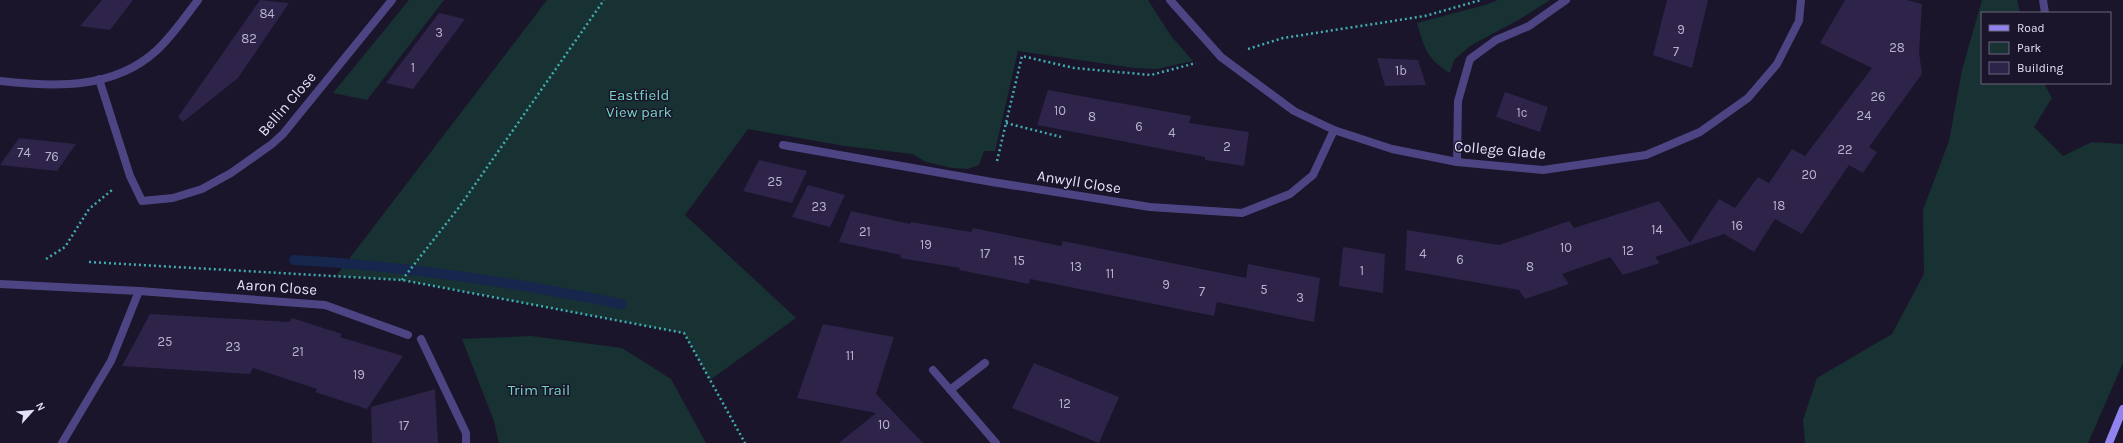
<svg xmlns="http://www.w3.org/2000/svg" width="2123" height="443" viewBox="0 0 2123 443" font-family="Karla,sans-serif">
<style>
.green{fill:#183233}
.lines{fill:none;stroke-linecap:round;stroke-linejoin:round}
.stream{stroke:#16264c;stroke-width:10}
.building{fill:#2e2349}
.path{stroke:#40adb0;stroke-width:2.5;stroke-dasharray:2 3;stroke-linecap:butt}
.lane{stroke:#4d4583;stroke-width:8}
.street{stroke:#4d4583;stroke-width:8}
.secondary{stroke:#9083f0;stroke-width:8}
.labels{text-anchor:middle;stroke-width:3;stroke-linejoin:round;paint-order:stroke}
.number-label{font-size:13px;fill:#b8b2ce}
.park-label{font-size:15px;fill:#74d4c5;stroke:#1a152a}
.street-label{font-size:15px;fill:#e6e1fb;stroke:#1a152a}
</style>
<rect width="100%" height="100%" fill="#1a152a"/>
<g class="green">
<path d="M409,0H444L367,100L333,93Z"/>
<path d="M547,0H1148L1171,36L1193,61L1157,69L1134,68L1018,51L995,151H984L979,165L968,169L952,168L926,162L912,154L845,146L748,129L685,215L796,318L710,380L684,333L402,280L336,276Z"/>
<path d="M1498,0H1550L1520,19L1470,46L1454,60L1450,73C1427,59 1424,48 1417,23L1485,5Z"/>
<path d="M1982,0H2017L2020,13H1982V83H2044L2052,98L2034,127L2063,156L2092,142L2123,144V363L2088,443H1805L1803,420L1817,378L1892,334L1924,274L1923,210L1949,141L1962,70Z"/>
<path d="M531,336L622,348L671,379L706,443H499L494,421L462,339Z"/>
</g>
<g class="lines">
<path class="stream" d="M294,260C404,266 513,282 621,304"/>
</g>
<g class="building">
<path d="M102,0H133L110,30L80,26Z"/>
<path d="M260,0L289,3L238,78L183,122L178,117Z"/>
<path d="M1667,0H1708L1692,68L1653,55Z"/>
<path d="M1845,0H1907L1922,4L1919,52L1922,74L1869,147L1877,152L1863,173L1849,165L1802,234L1775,219L1754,252L1724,234L1655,257L1660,263L1623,275L1610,257L1562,274L1569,284L1525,299L1519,290L1405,270L1407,230L1499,245L1569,221L1574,228L1659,201L1690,243L1719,199L1735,208L1758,177L1769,183L1792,149L1805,156L1872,68L1820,43Z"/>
<path d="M439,13L465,19L413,89L386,83Z"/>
<path d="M1377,58L1418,60L1426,85L1385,86Z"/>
<path d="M1048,90L1191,116L1189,123L1249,132L1244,166L1205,160V157L1037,125Z"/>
<path d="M1505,92L1548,107L1540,132L1496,117Z"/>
<path d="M19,138L47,141L76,144L57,171L0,165Z"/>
<path d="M759,160L807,171L792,203L743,191Z"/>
<path d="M808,185L845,195L830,227L792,217Z"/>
<path d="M851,211L910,224L911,222L971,232L973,228L1061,246L1063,241L1246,278L1248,264L1320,278L1314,322L1217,302L1214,316L1030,279L1029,284L959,270L960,268L900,258L901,255L839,242Z"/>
<path d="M1343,247L1385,254L1383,293L1339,286Z"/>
<path d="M150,314L289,322L292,318L342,334L340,337L403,356L367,409L315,392L317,389L253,368L250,374L122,366Z"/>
<path d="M823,324L894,337L876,394L923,443H839L876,413L797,398Z"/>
<path d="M1034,363L1119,397L1099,443L1012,408Z"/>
<path d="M435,389L438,443H372L371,407Z"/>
</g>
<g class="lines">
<g class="path">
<path d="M1248,49L1283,38L1425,16L1481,0"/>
<path d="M1006,123L1061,137"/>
<path d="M997,161L1022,56L1074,68L1151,75L1196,63"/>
<path d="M46,259L65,247L89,209L112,190"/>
<path d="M89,262L402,280L684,333L745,443"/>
<path d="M402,280L460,206L604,0"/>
</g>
<path class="lane" d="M2043,0L2045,13"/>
<g class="street">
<path d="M1170,0L1221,57L1294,111L1334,130L1392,149L1457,162L1543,170L1646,155L1700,132L1748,98L1777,64L1799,21L1801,0"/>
<path d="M99,79L130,176L142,201L173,198L202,189L231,173L272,144L283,134L392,0"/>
<path d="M0,81C54,87 114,90 157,50C173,35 185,17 198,0"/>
<path d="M783,145L992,182L1150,207L1242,213L1290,194L1313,175L1334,130"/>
<path d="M1457,162L1458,101L1470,59L1496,40L1529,26L1566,0"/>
<path d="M0,284L139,291L111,361L62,443"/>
<path d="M139,291L325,305L408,335"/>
<path d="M421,339L466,433V443"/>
<path d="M933,370L996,443"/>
<path d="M950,390L985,363"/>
</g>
<path class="secondary" d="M2109,443L2123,409"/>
</g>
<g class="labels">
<g class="number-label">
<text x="267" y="18">84</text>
<text x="1681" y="34">9</text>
<text x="439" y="37">3</text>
<text x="249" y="43">82</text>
<text x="1897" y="52">28</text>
<text x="1676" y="56">7</text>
<text x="413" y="72">1</text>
<text x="1401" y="75">1b</text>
<text x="1878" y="101">26</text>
<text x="1060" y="115">10</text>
<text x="1522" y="117">1c</text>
<text x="1864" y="120">24</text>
<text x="1092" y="121">8</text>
<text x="1139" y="131">6</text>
<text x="1172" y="137">4</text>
<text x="1227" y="151">2</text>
<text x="1845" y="154">22</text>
<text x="24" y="157">74</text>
<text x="52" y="161">76</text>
<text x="1809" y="179">20</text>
<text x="775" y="186">25</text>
<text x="1779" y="210">18</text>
<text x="819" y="211">23</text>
<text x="1737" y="230">16</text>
<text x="1657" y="234">14</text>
<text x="865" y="236">21</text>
<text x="926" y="249">19</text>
<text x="1566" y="252">10</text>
<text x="1628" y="255">12</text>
<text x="985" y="258">17</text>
<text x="1423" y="258">4</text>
<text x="1460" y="264">6</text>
<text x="1019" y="265">15</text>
<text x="1076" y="271">13</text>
<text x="1530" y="271">8</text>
<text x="1362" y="275">1</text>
<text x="1110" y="278">11</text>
<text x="1166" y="289">9</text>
<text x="1264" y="294">5</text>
<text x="1202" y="296">7</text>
<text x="1300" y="302">3</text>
<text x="165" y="346">25</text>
<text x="233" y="351">23</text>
<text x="298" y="356">21</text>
<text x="850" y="360">11</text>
<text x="359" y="379">19</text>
<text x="1065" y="408">12</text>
<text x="884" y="429">10</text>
<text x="404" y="430">17</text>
</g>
<g class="park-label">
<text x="639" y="100">Eastfield<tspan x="639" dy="17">View park</tspan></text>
<text x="539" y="395">Trim Trail</text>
</g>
<g class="street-label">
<text transform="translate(287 104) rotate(-49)" y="5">Bellin Close</text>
<text transform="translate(1500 150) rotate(5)" y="5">College Glade</text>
<text transform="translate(1079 182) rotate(9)" y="5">Anwyll Close</text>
<text transform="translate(277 287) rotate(4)" y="5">Aaron Close</text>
</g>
</g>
<rect x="1981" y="12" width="130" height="72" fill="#1a152a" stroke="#6c677e"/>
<rect x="1989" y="25" width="20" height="6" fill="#9083f0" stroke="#6c677e"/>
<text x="2017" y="32" font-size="12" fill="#e6e1fb">Road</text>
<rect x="1989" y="42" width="20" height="12" fill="#183233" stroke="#6c677e"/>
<text x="2017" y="52" font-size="12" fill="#e6e1fb">Park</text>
<rect x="1989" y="62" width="20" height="12" fill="#2e2349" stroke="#6c677e"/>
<text x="2017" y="72" font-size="12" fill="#e6e1fb">Building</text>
<g transform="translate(32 411) rotate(63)" stroke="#1a152a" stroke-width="3" paint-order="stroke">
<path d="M0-3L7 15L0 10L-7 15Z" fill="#e6e1fb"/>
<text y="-6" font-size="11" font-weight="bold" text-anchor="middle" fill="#e6e1fb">N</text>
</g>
</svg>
